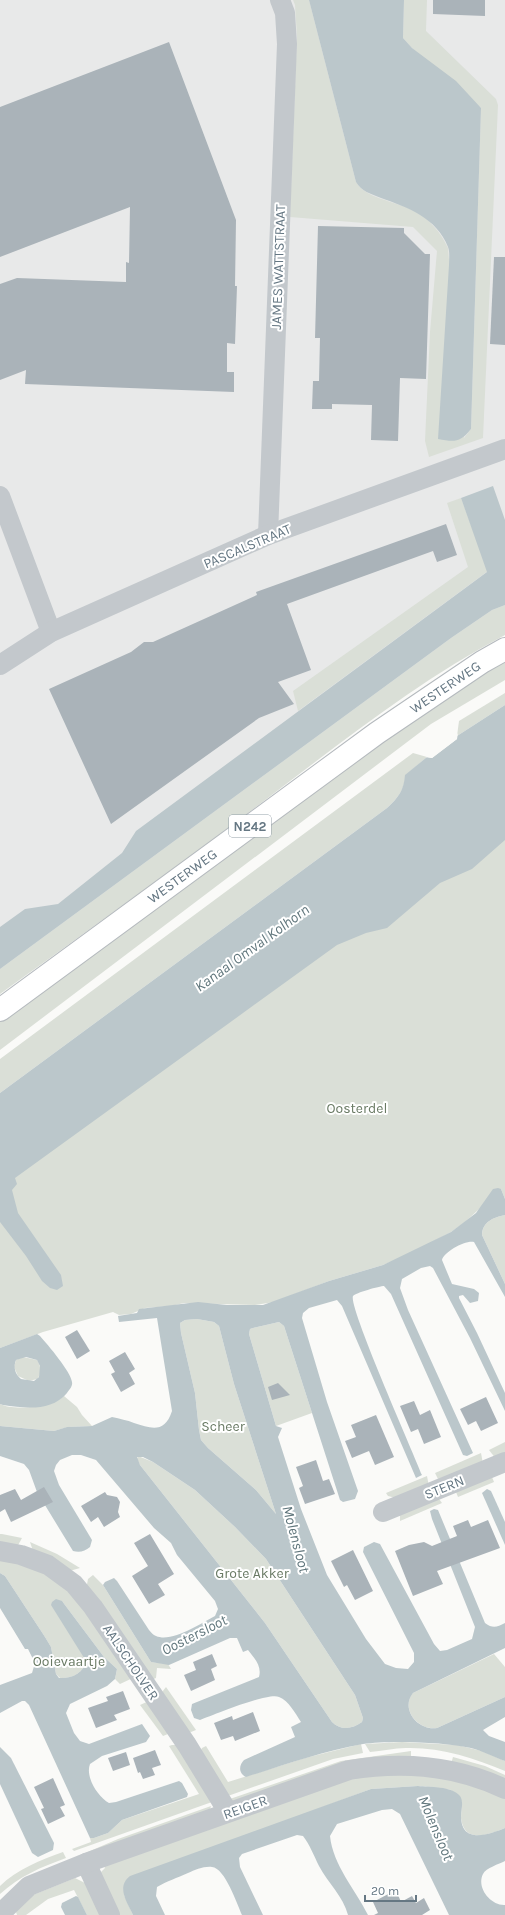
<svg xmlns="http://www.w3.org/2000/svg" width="505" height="1915" viewBox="0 0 505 1915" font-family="Karla,sans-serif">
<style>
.built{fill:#e8e9e9}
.green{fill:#dadfd7}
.water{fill:#bbc7cb;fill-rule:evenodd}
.pier{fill:#fafaf8}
.building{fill:#aab3b9}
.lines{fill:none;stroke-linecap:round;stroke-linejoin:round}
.major-casing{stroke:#b5babe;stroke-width:24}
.minor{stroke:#c3c8cc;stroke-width:20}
.major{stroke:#fff;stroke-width:22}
.labels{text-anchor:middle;stroke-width:4;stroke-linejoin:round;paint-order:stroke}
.shield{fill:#fff;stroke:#93a0a8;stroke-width:1}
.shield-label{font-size:13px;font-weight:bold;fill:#657783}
.street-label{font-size:14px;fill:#657783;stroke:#fff}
.park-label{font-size:14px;fill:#697a64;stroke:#fff}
.water-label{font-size:15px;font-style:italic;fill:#60767c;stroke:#fff}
</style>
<rect width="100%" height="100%" fill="#fafaf8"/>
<path class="built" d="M0,0H505V622L0,977Z"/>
<g class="green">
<path d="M293,0H309L356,182C365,198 394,201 410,209C428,217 440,231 448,248L464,438L471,429L481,108L412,48L403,38L404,0H427L426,31L496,99L498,105L483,438L429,457L425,441L430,332L437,251L413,227L290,217L297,36L295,5Z"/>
<path d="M461,498L488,571L298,711L293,691L468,567L447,503Z"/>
<path d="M505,605V635C414,683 333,749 252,810C169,873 84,933 0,994V969L451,638L492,610Z"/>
<path d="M505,660V680L431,724L0,1050V1021L442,699Z"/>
<path d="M505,693V705L457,736L459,721Z"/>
<path d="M413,753L427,757L406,775C404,790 398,798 387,808L0,1093V1059Z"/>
<path d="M505,832V1199L501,1189L465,1222L451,1232L405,1256L383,1265L329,1281L274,1302L255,1305L184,1303L171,1306L145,1308L131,1314L119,1315L113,1312L43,1332L0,1348V1176L403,898Z"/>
<path d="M505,1215V1284L482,1235C482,1222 494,1217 505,1215Z"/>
<path d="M197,1319L214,1322L219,1326L234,1384L276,1514L256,1490L208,1448L201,1440L199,1430L195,1393L181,1333L180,1323L185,1320Z"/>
<path d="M279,1322L284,1326L312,1413L276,1426L249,1334L250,1329L253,1328Z"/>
<path d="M23,1357L37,1360C41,1366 42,1374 37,1379L29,1381L18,1376L14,1367L16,1360Z"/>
<path d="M64,1396L77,1407L82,1415L92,1426L68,1427L54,1431L0,1426V1404C14,1411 52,1407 64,1396Z"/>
<path d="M505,1442V1456L496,1459L489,1450Z"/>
<path d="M481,1453L483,1464L438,1479L435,1473Z"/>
<path d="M138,1456L153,1462L195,1490L235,1527L266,1559L355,1695L363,1718L362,1722C352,1729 341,1731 332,1722L265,1623L140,1465L137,1459Z"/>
<path d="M427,1476L429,1487L400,1499L388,1496L386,1493Z"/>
<path d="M492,1477L494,1482L458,1497L456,1492Z"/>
<path d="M436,1495L442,1503L400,1521V1515Z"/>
<path d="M0,1534H2L22,1538L16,1549L0,1545Z"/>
<path d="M30,1542L57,1554L80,1568L66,1572L34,1554Z"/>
<path d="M0,1555L63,1581L135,1677L120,1684L115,1679L117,1669L104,1657L62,1601L86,1661C84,1673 71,1679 60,1678L56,1674L51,1647L45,1637L5,1576L0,1573Z"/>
<path d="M93,1575L103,1585L151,1662L168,1664L171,1669L157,1668L156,1678L149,1681L86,1590L88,1579Z"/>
<path d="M494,1654L505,1667V1697L437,1728C418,1731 400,1709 413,1693Z"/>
<path d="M166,1687L196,1730L191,1732L183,1731L159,1696Z"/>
<path d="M151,1700L168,1734L163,1736L140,1705Z"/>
<path d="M402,1742L457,1745L482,1751L505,1761V1771C474,1758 440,1747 406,1748C394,1748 382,1751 370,1752L365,1744Z"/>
<path d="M361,1744L363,1753L333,1759L225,1797L199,1754L202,1748L206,1746L228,1782L305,1758Z"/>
<path d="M172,1745H181L212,1802L74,1851L72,1849L91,1842L90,1838H94L108,1833L122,1820L199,1794L169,1746Z"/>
<path d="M411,1751V1759L238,1804L227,1800L341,1761Z"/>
<path d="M453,1757L485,1766L505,1775V1783L451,1764Z"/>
<path d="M431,1772L505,1796V1828C490,1834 464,1845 461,1818C461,1813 462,1808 462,1802L451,1790L433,1787L418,1786L371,1789L275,1825L124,1895L133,1915H114L100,1873L105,1868L104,1866L355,1776Z"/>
<path d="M211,1806L210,1810L76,1857L118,1839Z"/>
<path d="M63,1852L66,1858C41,1867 20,1876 0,1894V1886C17,1869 41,1860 63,1852Z"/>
<path d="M75,1878L85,1883L104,1915H87L74,1890L48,1899L26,1915H17L16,1912L23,1899Z"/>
</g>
<g class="water">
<path d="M309,0H404L403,38L412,48L456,81L481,108L471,429C460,443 454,442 438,439L449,265C449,259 450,252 448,247C437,218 407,207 381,198C371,194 361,191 356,182Z"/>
<path d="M493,486L505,520V605L492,610L451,638L0,969V927L25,909L58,904L122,853L136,831L487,572L461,498Z"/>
<path d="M505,705V840L472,869L440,883L387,928L366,933L337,945L15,1178L17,1184L12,1190L18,1213L61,1275L63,1286L57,1290L50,1288L42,1281L26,1256L0,1222V1093L387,808C398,798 404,790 405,775L427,757L432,758L457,739V736Z"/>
<path d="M498,1188L501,1189L505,1199V1215C494,1217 482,1222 482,1235L505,1284V1297L474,1242C465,1240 444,1252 442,1260L452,1284L474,1289L479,1293L478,1301L470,1303L463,1295L459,1296V1298L477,1333L505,1393V1411L470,1338L433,1268L430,1266L421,1268L402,1279L400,1288L408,1310L473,1453L467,1456L463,1455L391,1294L384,1286C380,1286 355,1293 353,1296C348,1306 414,1454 422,1475L416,1478L342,1306L337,1300L309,1308L303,1313L302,1318L327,1402L358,1491L355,1499L343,1502L340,1500L284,1326L279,1322L253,1328L250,1329L249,1334L276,1426L282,1428L278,1437L301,1509L327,1575L366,1639L385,1664L396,1668L408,1669L414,1662V1653L363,1552L364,1547L374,1542L380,1544L434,1644L440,1651L447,1650L472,1639L475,1627L432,1519L430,1511L434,1509L438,1510L485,1623C493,1629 497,1627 505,1623V1648L413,1693C400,1709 418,1731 437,1728L505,1697V1717L483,1730L489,1736L505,1742V1761C494,1757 483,1751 471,1748C445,1742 389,1740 363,1744C323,1751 284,1765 246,1777C238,1773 239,1765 244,1760L295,1737L291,1727L301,1722C295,1713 289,1701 279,1697C268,1692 214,1715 200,1720L194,1718L191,1710L192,1704L259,1677C262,1666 255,1659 248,1650L243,1652L237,1638H230L169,1665L151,1662L103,1585L105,1582L114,1578L117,1581L149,1630C151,1632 153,1635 156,1636C172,1643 201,1623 215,1616L218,1609L215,1601L177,1555L171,1543L154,1528L96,1460L81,1455H72L60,1460L56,1465L54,1471L59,1485L92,1540L90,1547C85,1551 80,1553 73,1551L37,1492L29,1470L24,1464L0,1456V1426L54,1431L67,1427L92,1426L112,1417C120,1419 127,1420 134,1423C152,1429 165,1433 172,1411L157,1318L119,1322L118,1316L137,1313L139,1309L198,1302L227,1305H263L329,1281L383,1265L451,1232L476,1213L493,1189ZM197,1319L214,1322L219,1326L234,1384L276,1514L256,1490L208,1448L201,1440L199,1430L195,1393L181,1333L180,1323L185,1320ZM137,1457H143L153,1462L195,1490L235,1527L266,1559L355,1695L363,1718L362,1722C352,1729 341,1731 332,1722L265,1623L140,1465Z"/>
<path d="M37,1334L40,1336C48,1345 71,1372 72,1382C73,1386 69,1390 67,1393C51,1412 25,1408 3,1405L0,1404V1348ZM26,1357L37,1360L40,1366L39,1377L34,1381L21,1379C15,1374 13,1367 16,1360Z"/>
<path d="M487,1489L491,1491L505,1522V1545L482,1493Z"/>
<path d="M0,1573L5,1576L45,1637L51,1647L56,1674L59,1678C71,1679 84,1673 86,1661L51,1605L52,1602L56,1599L62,1601L104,1657L117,1669L115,1679L107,1686L70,1704L66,1713L74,1733L80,1741L89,1744L142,1724L150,1736L146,1742L102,1756L90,1764C85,1777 98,1797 109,1803L116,1802L179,1781L182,1783L188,1794L187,1797L122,1820L108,1833L94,1838H90L29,1705L25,1701H22L0,1713V1685L32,1673L35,1663L28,1649H25L0,1608Z"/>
<path d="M0,1747L11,1758L54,1843L53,1850L38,1857L32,1853L0,1784Z"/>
<path d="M418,1786C429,1787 452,1786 460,1796C464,1802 461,1810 461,1817C462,1845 490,1834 505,1828V1861C499,1864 486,1868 483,1874C476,1888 491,1906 505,1905V1915H449L400,1814L392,1809L382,1810L337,1824L330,1836C333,1865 355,1889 368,1915H348C343,1896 328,1883 319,1866C314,1856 310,1845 303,1836L297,1835L242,1854L239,1858L240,1867L263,1915H242C237,1904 225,1868 212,1867C204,1866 195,1870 188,1873C177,1878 167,1881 157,1887L156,1896L165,1915H133C127,1902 116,1887 130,1876L371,1789Z"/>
<path d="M76,1896L78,1897L87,1915H65L61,1907L62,1903Z"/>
</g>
<path class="pier" d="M458,733L457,739L432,758L425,757L431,756L455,738Z"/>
<g class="building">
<path d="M433,0H485V16L433,14Z"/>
<path d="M169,42L236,220L235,286H237L235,344L227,343V372H234V392L25,384L26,370L0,380V284L17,278L126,282V262L129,263L130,207L0,257V107Z"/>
<path d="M318,226L404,228V233L425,254H430L426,379L400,378L398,441L371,440L372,405L332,404V409H312L313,381H319L320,338H315Z"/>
<path d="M494,257H505V345L490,344Z"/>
<path d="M446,524L457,555L437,562L433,551L287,604L311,670L278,682L294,704L259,718L111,824L49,689L131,652L144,642H153L257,595L256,592Z"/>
<path d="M77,1330L90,1351L77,1359L65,1337Z"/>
<path d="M125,1352L135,1369L129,1373L135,1384L121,1392L111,1374L115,1372L109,1361Z"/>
<path d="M278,1383L290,1395L272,1400L268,1387Z"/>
<path d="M486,1397L498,1423L481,1431L476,1421L468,1425L460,1409Z"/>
<path d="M414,1401L420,1415L430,1410L441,1437L424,1444L418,1429L411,1432L400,1406Z"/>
<path d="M376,1415L394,1457L375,1465L369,1451L352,1458L345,1441L356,1437L351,1425Z"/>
<path d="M316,1460L323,1481L329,1479L335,1494L305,1504L299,1488L303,1486L296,1467Z"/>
<path d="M44,1487L53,1502L11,1522L5,1509L0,1512V1495L15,1489L21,1500Z"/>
<path d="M105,1492L107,1495L117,1497L120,1502L118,1512L120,1517L104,1527L98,1517L91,1522L81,1506Z"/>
<path d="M468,1520L471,1527L488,1520L500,1548L437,1571L443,1584L413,1596L395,1551L409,1545L424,1542L432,1546L457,1536L453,1526Z"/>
<path d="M150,1534L174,1574L158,1584L165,1595L149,1604L132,1576L148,1566L134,1543Z"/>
<path d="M353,1550L373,1591L355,1600L347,1585L344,1587L331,1561Z"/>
<path d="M212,1654L217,1666L211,1669L215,1680L191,1691L184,1675L196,1670L193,1662Z"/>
<path d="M123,1691L130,1709L114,1715L117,1720L96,1728L88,1708L108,1701L106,1697Z"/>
<path d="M253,1712L260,1731L235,1741L233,1736L221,1740L214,1723L232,1716L233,1720Z"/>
<path d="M155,1750L161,1765L152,1768L155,1775L143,1779L140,1772L138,1773L133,1758Z"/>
<path d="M126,1752L130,1765L113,1771L108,1758Z"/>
<path d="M53,1778L65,1805L60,1807L65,1816L48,1824L41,1809L44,1808L34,1787Z"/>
<path d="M396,1890L401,1902L412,1896L416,1903L424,1898L430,1910L422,1915H374L378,1913L373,1902Z"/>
</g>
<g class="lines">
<defs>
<path id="major" d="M0,1010L377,733L482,662L505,649"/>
</defs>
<use href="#major" class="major-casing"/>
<g class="minor">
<path d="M0,496L51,632"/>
<path d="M268,535L287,44L285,13L280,0"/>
<path d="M0,665L51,632L268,535L505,449"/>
<path d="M383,1512L505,1462"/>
<path d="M0,1551L21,1555L48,1565L74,1584L93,1607L187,1745L228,1812"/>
<path d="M86,1863L110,1915"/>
<path d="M0,1914L29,1886L86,1863L349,1770C403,1761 455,1765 505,1789"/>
</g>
<use href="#major" class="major"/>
</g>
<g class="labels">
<rect class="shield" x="229" y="815" width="42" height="22" rx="3"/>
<g class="shield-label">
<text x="250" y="831">N242</text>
</g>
<g class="street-label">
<text transform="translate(278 267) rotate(-88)" y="5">JAMES WATTSTRAAT</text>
<text transform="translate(247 546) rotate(-23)" y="5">PASCALSTRAAT</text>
<text transform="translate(445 687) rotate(-34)" y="5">WESTERWEG</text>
<text transform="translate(182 876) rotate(-36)" y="5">WESTERWEG</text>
<text transform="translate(444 1487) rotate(-22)" y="5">STERN</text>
<text transform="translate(131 1662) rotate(56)" y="5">AALSCHOLVER</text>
<text transform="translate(245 1807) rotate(-20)" y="5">REIGER</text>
</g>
<g class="park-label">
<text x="357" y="1113">Oosterdel</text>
<text x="223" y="1431">Scheer</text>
<text x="252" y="1578">Grote Akker</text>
<text x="69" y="1666">Ooievaartje</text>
</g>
<g class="water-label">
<text transform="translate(252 948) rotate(-36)" y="5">Kanaal Omval Kolhorn</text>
<text transform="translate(296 1539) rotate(75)" y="5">Molensloot</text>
<text transform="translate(194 1635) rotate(-27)" y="5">Oostersloot</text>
<text transform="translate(436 1828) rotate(67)" y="5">Molensloot</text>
</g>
</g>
<path d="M365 1895v6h51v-6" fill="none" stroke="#657783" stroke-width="2"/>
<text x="371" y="1895" font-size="12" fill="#657783" stroke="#ffffff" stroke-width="3" paint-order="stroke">20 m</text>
</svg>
